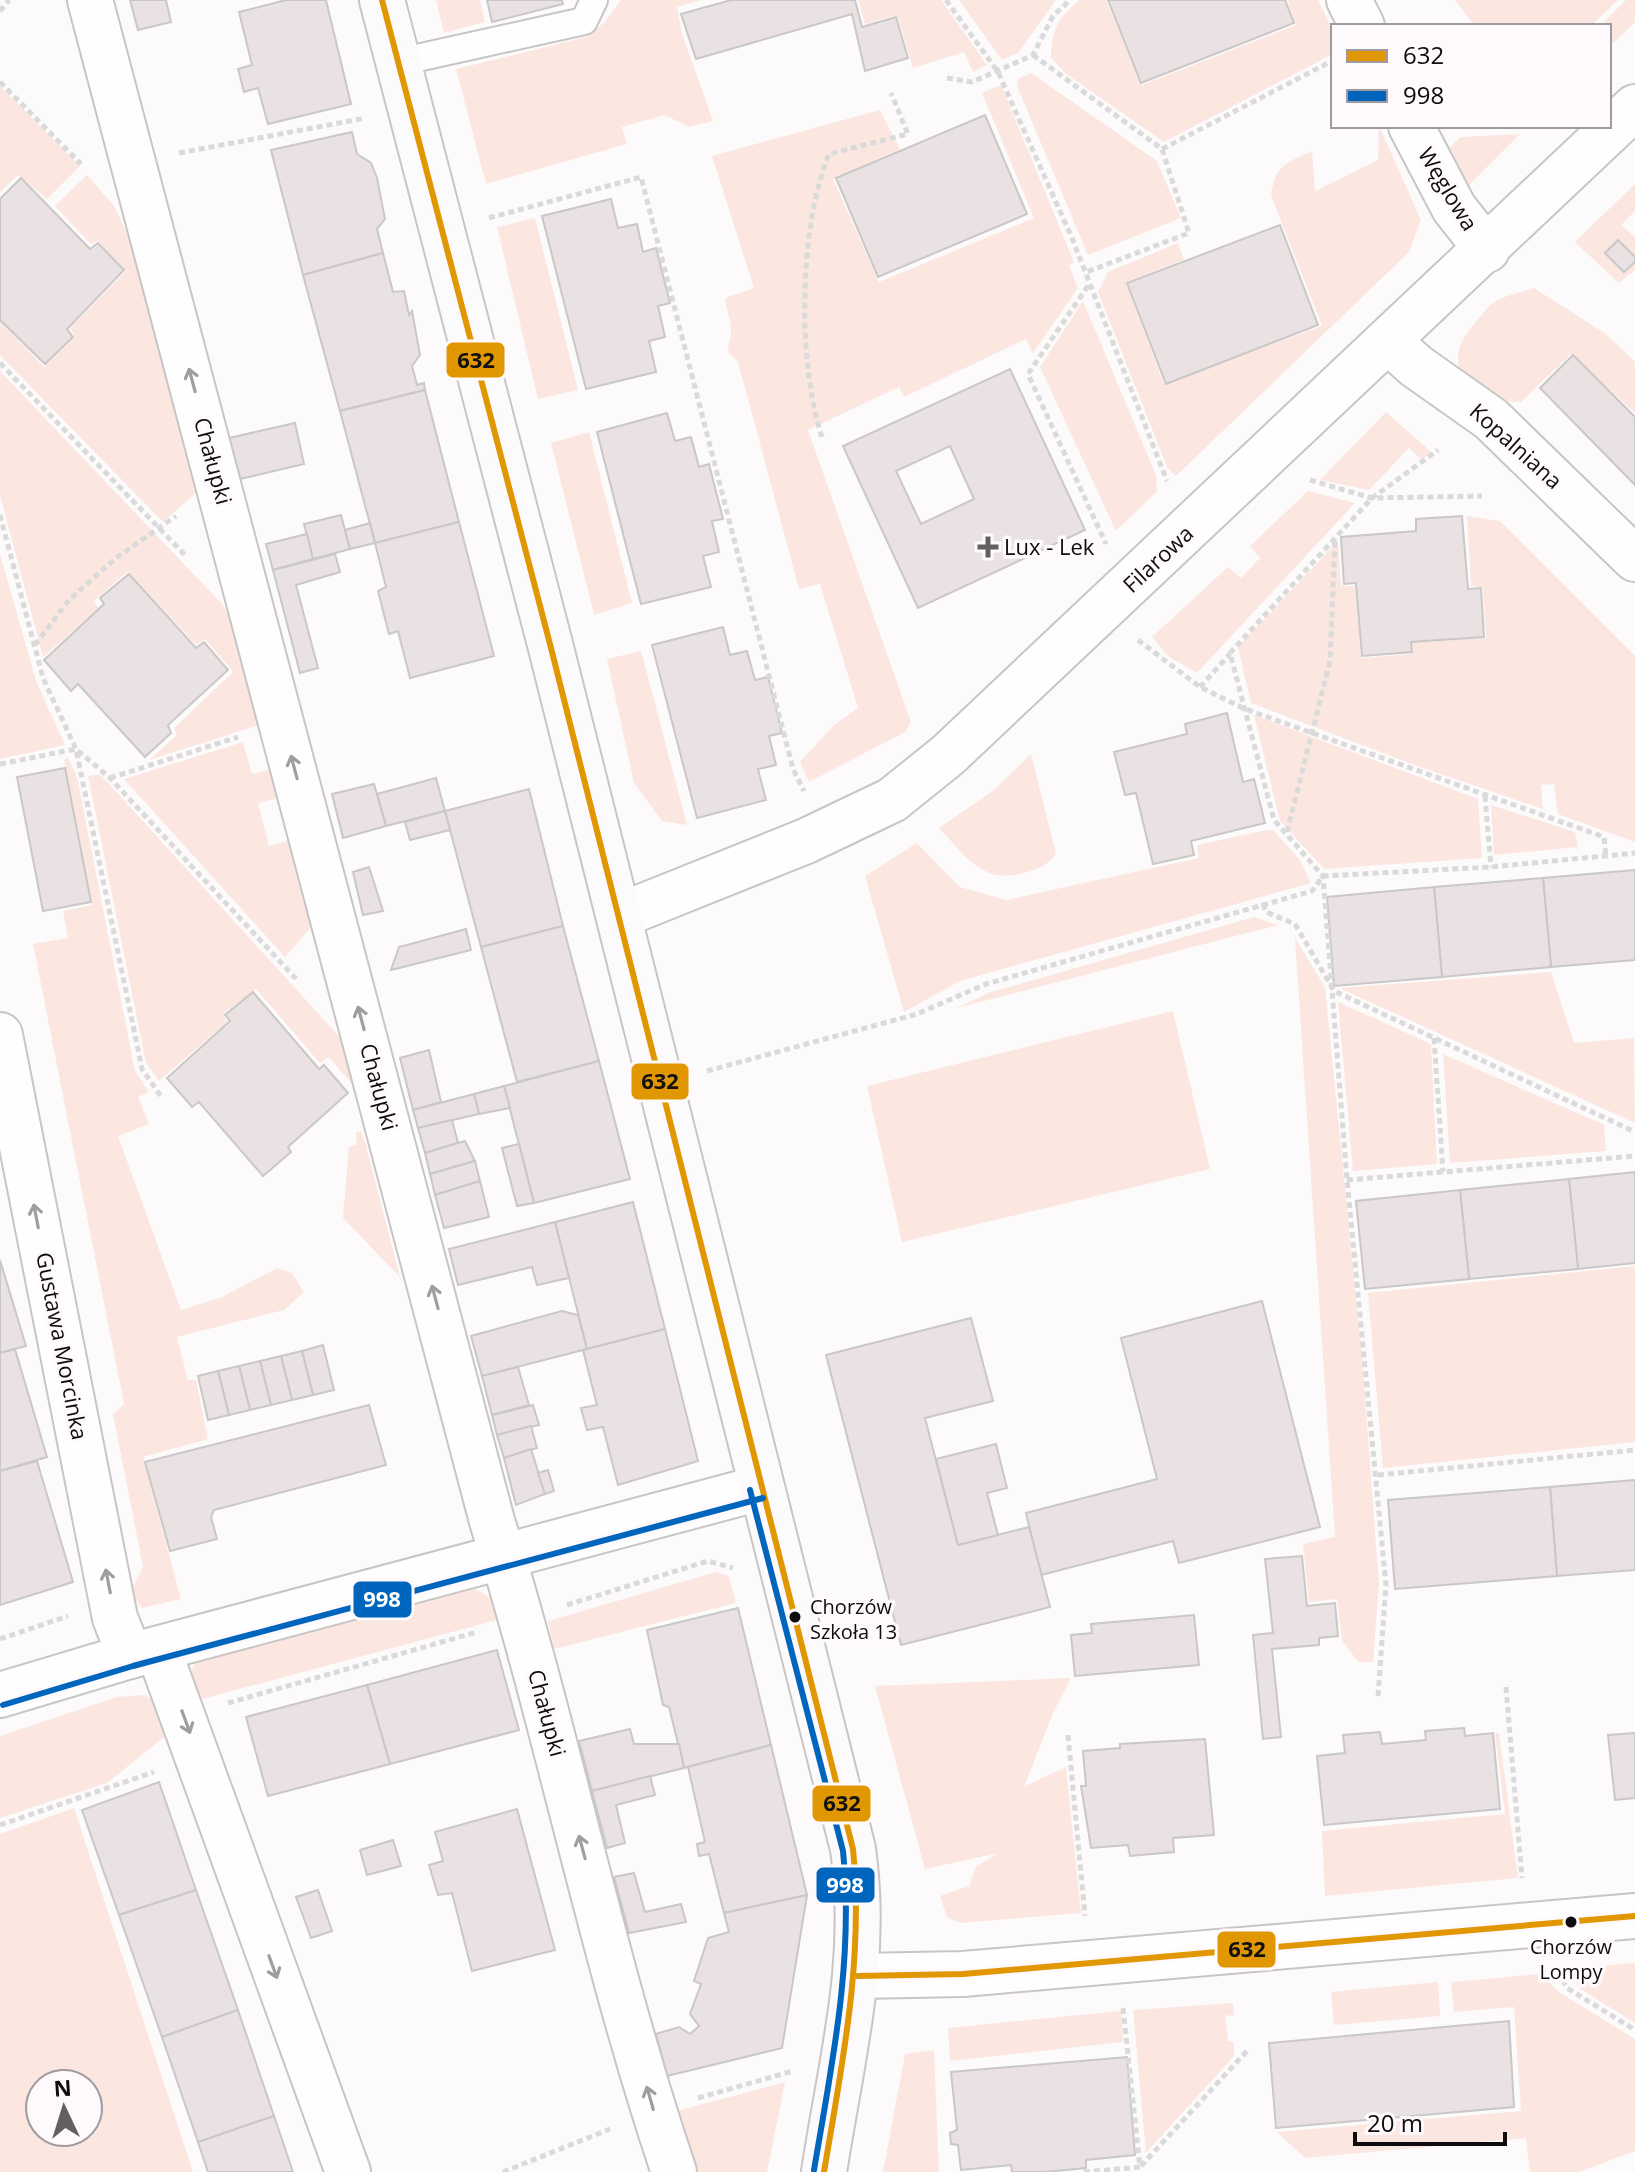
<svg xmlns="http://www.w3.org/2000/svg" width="1635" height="2172" viewBox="0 0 1635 2172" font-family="'Open Sans',sans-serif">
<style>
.green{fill:#fbe7e0;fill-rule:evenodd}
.building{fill:#eae1e3;stroke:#cac7c8;stroke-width:2;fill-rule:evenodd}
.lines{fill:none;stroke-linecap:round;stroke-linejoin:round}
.lane-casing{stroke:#c8c5c7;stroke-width:30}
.street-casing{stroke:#c8c5c7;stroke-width:48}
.secondary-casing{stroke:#c8c5c7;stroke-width:48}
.path{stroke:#dadada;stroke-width:5;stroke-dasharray:6 4;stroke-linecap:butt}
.lane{stroke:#fffeff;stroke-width:26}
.street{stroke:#fffeff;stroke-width:44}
.secondary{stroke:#fbfafc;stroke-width:44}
.bus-1-casing{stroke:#fef9fd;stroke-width:12}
.bus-2-casing{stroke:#fef9fd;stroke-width:12}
.bus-1{stroke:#e09701;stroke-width:6}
.bus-2{stroke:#0065bd;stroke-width:6}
.oneway{stroke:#9f9d9f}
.poi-dot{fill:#625f61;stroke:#fef9fd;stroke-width:3}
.bus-dot{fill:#0e0c0e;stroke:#fef9fd;stroke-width:3}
.labels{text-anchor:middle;stroke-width:7;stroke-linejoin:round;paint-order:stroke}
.bus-label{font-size:20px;fill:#0e0c0e;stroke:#fef9fd;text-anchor:start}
.street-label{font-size:22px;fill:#0e0c0e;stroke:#fef9fd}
.poi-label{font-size:22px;fill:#0e0c0e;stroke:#fef9fd;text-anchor:start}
.line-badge{stroke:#fef9fd;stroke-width:3}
.badge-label{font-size:22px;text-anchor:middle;font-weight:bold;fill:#fff}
.pale-badge-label{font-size:22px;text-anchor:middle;font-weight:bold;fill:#111}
</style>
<rect width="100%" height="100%" fill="#fdfafc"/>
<g class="green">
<path d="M436,0H480L485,22L444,33Z"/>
<path d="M621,0H701L677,7L682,34L713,121L689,127L665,115L622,127L627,144L486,184L456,69L586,37L605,22Z"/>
<path d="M858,0H941L987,65L973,72L964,52L913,68L897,15L865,24Z"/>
<path d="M959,0H1056L1018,53L1002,60Z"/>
<path d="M1080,0H1106L1142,85L1296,25L1287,0H1318L1333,30V54L1164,142L1066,74L1051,58C1051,30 1059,16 1080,0Z"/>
<path d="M1455,0H1618L1591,26H1475Z"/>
<path d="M1626,0H1635V22L1609,47V26H1600Z"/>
<path d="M1031,73L1157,161L1181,218L1088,255L1017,86L1018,79Z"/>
<path d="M1001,85L1074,262L1069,266L1078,288L1033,353L1026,339L904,397L899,387L808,430L911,722L905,732L809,782L800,762L834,725L858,708L820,584L799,589L738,362C723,349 729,349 731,333C732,323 726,308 725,298L754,288L712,156L880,110L900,149L833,179L879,282L1034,218L982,93Z"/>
<path d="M0,86L80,166L47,199L18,175L0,192Z"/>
<path d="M1379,126L1421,220L1409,252L1176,476L1167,467L1098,292L1108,272L1178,243L1184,260L1126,282L1164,384L1322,326L1271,195C1276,164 1285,164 1312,151L1315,191L1378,160Z"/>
<path d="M1520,134L1465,189L1442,157L1460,137Z"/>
<path d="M87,175L114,206L130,240L199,490L163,522L0,355V322L44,367L75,337L70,328L126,271L98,241L91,244L55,206Z"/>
<path d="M1635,184V211L1621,225L1635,237V270L1619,283L1575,242Z"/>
<path d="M535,218L578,390L538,399L497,227Z"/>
<path d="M1534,288L1606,334L1635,362V413L1571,354L1521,402L1484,401C1455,375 1447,354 1476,322C1482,315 1489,304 1498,300C1509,294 1523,292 1534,288Z"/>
<path d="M1083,301L1156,475L1157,491L1116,531L1040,367Z"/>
<path d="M0,371L223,605L238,635L259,725L149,760L177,735L174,728L233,672L205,639L196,645L128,571L94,601L99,608L43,657L0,495Z"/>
<path d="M1386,412L1431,452L1422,460L1409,448L1369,490L1320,480Z"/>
<path d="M589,432L632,603L594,615L551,443Z"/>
<path d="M1308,491L1355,503L1197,673L1168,656L1152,637L1228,567L1241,578L1260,558L1250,546Z"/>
<path d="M1467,516L1500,521L1635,656V842L1558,814L1554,784L1541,785L1543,809L1420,767L1251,703L1238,647L1338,541L1341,586H1356L1361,658L1412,654L1411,643L1486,638L1483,587L1471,586Z"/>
<path d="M0,554L36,681L65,745L0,759Z"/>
<path d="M641,651L687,825L662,821L634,783L607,659Z"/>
<path d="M1254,715L1478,799L1482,858L1324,869L1280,821Z"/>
<path d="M243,742L252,774L273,769L279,798L258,803L269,846L291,840L312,926L285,957L124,779Z"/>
<path d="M1031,754L1056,854C1046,866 1039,869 1024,873C982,885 966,856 939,828L994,790Z"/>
<path d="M68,757L77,777L135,1071L149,1092L138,1097L149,1124L118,1136L181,1310L222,1297L277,1268L292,1273L304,1292L284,1310L177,1337L188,1380H196L208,1439L143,1457L181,1599L142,1608L130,1592L143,1567L113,1414L124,1404L33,944L68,938L63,911L92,905L64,760Z"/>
<path d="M100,774L347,1045L356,1089L329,1057L320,1063L256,989L223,1014L227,1022L159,1081L146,1063L88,776Z"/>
<path d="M1491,805L1575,832L1578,847L1494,855Z"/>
<path d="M1267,830H1273L1300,860L1311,883L960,981L904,1012L865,876L917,843L960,887L1006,900L1199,858L1197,845Z"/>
<path d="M1254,917L1278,925L957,1008L988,993Z"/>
<path d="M1295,938L1325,987L1363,1369L1379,1584L1373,1662H1358L1342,1640L1337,1599L1309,1602L1303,1544L1335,1537Z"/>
<path d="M1551,972L1574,1043L1634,1038L1635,1123L1339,988Z"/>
<path d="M1338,1002L1431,1044L1437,1164L1353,1171Z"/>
<path d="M1173,1011L1210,1169L902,1242L867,1086Z"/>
<path d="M1443,1054L1604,1125L1606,1151L1450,1163Z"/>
<path d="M361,1131L365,1142L400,1277L343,1218L349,1147L357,1144L356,1132Z"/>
<path d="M1635,1266V1442L1383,1468L1368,1293Z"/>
<path d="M716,1572L729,1576L736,1603L554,1649L548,1621Z"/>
<path d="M475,1589L490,1597L504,1618L195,1701C189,1685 188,1671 199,1658Z"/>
<path d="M1071,1678L1053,1713L1019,1800L1025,1786L1066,1767L1081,1913L960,1923L947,1917L940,1896L969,1886L976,1867L998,1853L925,1869L875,1686Z"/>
<path d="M145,1695L152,1700L169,1733L107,1783L0,1818V1736L117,1697Z"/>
<path d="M1495,1733H1499L1518,1878L1325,1896L1322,1831L1505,1814Z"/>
<path d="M74,1808L193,2172H0V1834ZM88,2084V2132H40V2084Z"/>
<path d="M1635,1963V2023L1579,1988L1567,1969Z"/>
<path d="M1541,1974L1559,1992L1635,2039V2151L1579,2172H1530L1526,2138L1305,2158L1277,2132L1521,2111L1514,2007L1454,2012L1451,1982Z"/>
<path d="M1438,1982L1440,2016L1334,2025L1331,1992Z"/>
<path d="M1233,2003L1234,2015L1225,2016L1228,2041L1234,2043V2056L1146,2153L1133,2010Z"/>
<path d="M1121,2011L1123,2042L950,2061L948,2028Z"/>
<path d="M934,2050L939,2172H883L905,2054Z"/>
<path d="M785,2082L767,2172H692L677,2111Z"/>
</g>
<g class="building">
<path d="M130,0H166L171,22L138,30Z"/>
<path d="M286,0H326L351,104L268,124L258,88L244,92L238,69L252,65L239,12Z"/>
<path d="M487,0H562L563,4L492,22Z"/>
<path d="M731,0H855L862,27L896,17L908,58L865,71L852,14L696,59L681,14Z"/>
<path d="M1108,0H1285L1294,23L1141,83Z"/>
<path d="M985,115L1027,214L878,277L836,178Z"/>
<path d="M352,132L357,154L371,163L377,178L385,219L377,229L383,253L303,275L271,150Z"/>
<path d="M21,178L90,249L98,243L124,270L67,329L73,337L45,364L0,320V199Z"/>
<path d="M611,199L618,228L637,224L643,252L656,248L670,303L658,306L665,337L649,341L656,372L586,389L542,216Z"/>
<path d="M1280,225L1318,325L1166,384L1127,283Z"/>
<path d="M1618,240L1635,257V262L1624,272L1605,253Z"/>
<path d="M383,253L393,292L404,291L409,315L412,311L420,355L412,366L417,385L424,383L425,390L340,411L303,275Z"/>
<path d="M1573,355L1635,417V485L1540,388Z"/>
<path d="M1010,369L1085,530L918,608L843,446ZM950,446L974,499L921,524L896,471Z"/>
<path d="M425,390L459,522L375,543L340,411Z"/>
<path d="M667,413L675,441L691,437L699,467L709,464L723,519L712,521L719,552L703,556L711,587L641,604L597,432Z"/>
<path d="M295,423L304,464L240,479L229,438Z"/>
<path d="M341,515L350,549L313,559L304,524Z"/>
<path d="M1462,516L1468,589L1481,588L1484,637L1411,642L1412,652L1362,656L1356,583L1344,584L1341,537L1416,531V519Z"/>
<path d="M459,522L494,656L410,678L398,631L389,634L378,591L386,587L375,543Z"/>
<path d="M370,523L375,543L350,549L345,530Z"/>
<path d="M307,534L313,559L273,570L266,544Z"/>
<path d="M335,554L340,572L296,585L318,668L300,673L273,570Z"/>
<path d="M129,574L196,648L204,642L228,670L168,725L171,733L145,757L78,684L71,691L44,660L104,604L100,598Z"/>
<path d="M723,627L730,655L747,651L755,680L768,677L782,733L769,736L776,765L758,769L766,800L697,818L652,645Z"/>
<path d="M1227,713L1243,782L1254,779L1265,823L1191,841L1194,855L1153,864L1136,793L1125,795L1114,752L1187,734L1185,724Z"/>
<path d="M65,768L91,902L43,911L17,777Z"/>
<path d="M436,778L445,811L386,826L377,794Z"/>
<path d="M374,784L386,826L343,838L332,794Z"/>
<path d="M529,789L563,926L481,947L445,811Z"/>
<path d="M445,811L450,830L410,840L405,822Z"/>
<path d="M369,867L383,911L363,915L353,872Z"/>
<path d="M1635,870V960L1551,967L1543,878Z"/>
<path d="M1543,878L1551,967L1442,977L1434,887Z"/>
<path d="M1434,887L1442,977L1334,986L1327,897Z"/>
<path d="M563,926L599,1061L517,1082L481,947Z"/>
<path d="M466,929L471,950L391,970L399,947Z"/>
<path d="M253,992L319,1069L324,1065L348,1093L288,1147L291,1152L263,1176L199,1102L192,1107L167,1078L230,1021L225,1015Z"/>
<path d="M429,1050L441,1102L413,1110L400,1058Z"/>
<path d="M599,1061L630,1179L534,1203L504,1086Z"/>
<path d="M504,1086L510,1108L479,1114L474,1094Z"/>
<path d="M474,1094L479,1114L418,1128L413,1110Z"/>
<path d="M452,1120L458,1143L425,1153L418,1128Z"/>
<path d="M465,1141L475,1161L430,1174L425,1153Z"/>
<path d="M519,1144L534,1203L517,1206L502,1148Z"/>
<path d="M475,1161L480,1181L435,1195L430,1174Z"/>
<path d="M1635,1172V1263L1578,1269L1569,1179Z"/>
<path d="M1569,1179L1578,1269L1469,1279L1460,1190Z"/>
<path d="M480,1181L489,1217L444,1228L435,1195Z"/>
<path d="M1460,1190L1469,1279L1365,1289L1356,1201Z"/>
<path d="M633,1202L665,1329L587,1349L555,1222Z"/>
<path d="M555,1222L569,1278L537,1285L532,1267L458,1285L449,1249Z"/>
<path d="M0,1260L26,1346L0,1353Z"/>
<path d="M1262,1301L1320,1527L1179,1563L1173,1541L1041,1575L1026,1513L1157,1479L1121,1338Z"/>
<path d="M562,1311L578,1315L587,1349L482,1376L471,1336Z"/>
<path d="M971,1318L993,1401L925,1418L958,1545L1029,1527L1050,1607L901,1645L826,1355Z"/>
<path d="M665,1329L698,1461L618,1485L603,1427L587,1430L581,1408L597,1405L583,1350Z"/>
<path d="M323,1345L334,1390L313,1395L302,1351Z"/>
<path d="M15,1349L47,1457L0,1471V1353Z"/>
<path d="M302,1351L313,1395L292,1400L281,1356Z"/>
<path d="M281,1356L292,1400L271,1405L260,1361Z"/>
<path d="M260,1361L271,1405L250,1410L239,1366Z"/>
<path d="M239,1366L250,1410L229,1415L218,1371Z"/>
<path d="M518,1367L529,1405L492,1415L482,1376Z"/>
<path d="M218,1371L229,1415L208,1420L198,1376Z"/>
<path d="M369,1405L386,1465L214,1510L211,1517L217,1539L170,1551L145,1462Z"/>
<path d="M533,1405L539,1425L497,1435L492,1415Z"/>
<path d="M531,1426L537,1448L504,1458L497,1435Z"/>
<path d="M996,1444L1007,1488L987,1493L998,1535L958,1545L936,1459Z"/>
<path d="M531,1449L545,1494L516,1505L504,1458Z"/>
<path d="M37,1461L73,1582L0,1605V1471Z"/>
<path d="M548,1470L554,1491L545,1494L538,1473Z"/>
<path d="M1635,1480V1570L1557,1576L1550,1487Z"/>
<path d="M1550,1487L1557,1576L1395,1589L1388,1500Z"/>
<path d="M1302,1556L1307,1606L1335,1603L1338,1636L1319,1638V1645L1272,1649L1281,1737L1263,1739L1253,1635L1273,1633L1265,1559Z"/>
<path d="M738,1608L771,1745L684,1768L669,1707L663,1705L647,1630Z"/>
<path d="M1194,1615L1199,1665L1075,1676L1071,1635L1092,1633L1091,1624Z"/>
<path d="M497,1650L519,1730L390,1764L367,1685Z"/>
<path d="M367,1685L390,1764L268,1796L246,1717Z"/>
<path d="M1464,1728L1465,1736L1493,1733L1500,1809L1324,1825L1317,1756L1345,1753L1343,1735L1380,1732L1382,1744L1426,1740L1425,1731Z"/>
<path d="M630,1729L634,1744H679L684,1768L592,1791L579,1741Z"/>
<path d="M1635,1733V1798L1615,1800L1608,1735Z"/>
<path d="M1205,1739L1214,1835L1173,1838L1174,1852L1130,1856L1128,1845L1091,1848L1081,1786H1086L1083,1751L1120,1748V1744Z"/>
<path d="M771,1745L807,1895L724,1913L709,1854L699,1856L697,1844L705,1842L688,1767Z"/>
<path d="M650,1776L655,1795L616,1805L625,1843L607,1848L592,1791Z"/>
<path d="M159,1782L196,1890L119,1915L82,1810Z"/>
<path d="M517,1809L555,1950L472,1971L452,1893L438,1895L429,1865L443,1861L435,1832Z"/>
<path d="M393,1840L401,1866L367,1875L360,1850Z"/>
<path d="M634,1873L645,1912L681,1904L686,1922L629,1933L614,1877Z"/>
<path d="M196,1890L238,2010L162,2037L119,1915Z"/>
<path d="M318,1890L332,1931L311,1938L296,1897Z"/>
<path d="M807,1895L782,2048L667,2076L656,2034L679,2027L690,2034L699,2026L690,2014L701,1984L694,1981L708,1938L729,1932L724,1913Z"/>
<path d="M238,2010L274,2116L198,2142L162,2037Z"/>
<path d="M1509,2021L1514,2107L1276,2128L1269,2043Z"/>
<path d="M1127,2057L1135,2155L1086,2160V2168L1044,2172H1012L1011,2165L961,2170L958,2145L951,2144L950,2133L957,2130L951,2072Z"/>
<path d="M274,2116L293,2172H208L198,2142Z"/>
</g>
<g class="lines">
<defs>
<path id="lane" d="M399,62L584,21L594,0"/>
<g id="street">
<path d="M90,0L492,1521C559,1736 602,1959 674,2172"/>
<path d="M1349,0L1362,26"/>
<path d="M1411,126L1454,208L1487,250"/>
<path d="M1389,342L1416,366L1491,419L1635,559"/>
<path d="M619,916L806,841L892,800L948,755L1635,107"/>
<path d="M0,1035L115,1618L130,1656"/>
<path d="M158,1649L348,2172"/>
<path d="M0,1695L130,1656L760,1488"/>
<path d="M858,1976L963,1974L1635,1916"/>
</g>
<path id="secondary" d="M382,0L551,648L853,1849C869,1963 841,2060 824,2172"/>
</defs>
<use href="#lane" class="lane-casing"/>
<use href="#street" class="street-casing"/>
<use href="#secondary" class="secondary-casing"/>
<g class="path">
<path d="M946,0L998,72L1072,238L1167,481"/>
<path d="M0,11L9,0"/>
<path d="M1033,55L1162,149L1189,233L1084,273"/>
<path d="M947,78L972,82L1033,55L1053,16L1070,0"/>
<path d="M0,82L81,164"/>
<path d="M1162,149L1332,61"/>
<path d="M179,153L366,118"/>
<path d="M489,218L641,177L793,769L804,791"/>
<path d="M1088,286L1028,374L1106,544"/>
<path d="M0,363L185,555"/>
<path d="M822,437C797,362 799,227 829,154L908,134L891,93"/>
<path d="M1310,480L1372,498L1482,496"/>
<path d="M0,515L43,678L76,749L142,1069L162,1098"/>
<path d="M1138,640L1200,687L1245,709L1604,837L1606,856"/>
<path d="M35,645L69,600L116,558L176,516"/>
<path d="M1200,687L1230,654"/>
<path d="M0,764L76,749L110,778L299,982"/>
<path d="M110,778L238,737"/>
<path d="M1485,796L1491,867"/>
<path d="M1287,832L1330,661L1335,540"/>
<path d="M1263,904L1266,912L1295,924L1334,991L1635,1132"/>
<path d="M1434,1038L1443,1172"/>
<path d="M707,1071L917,1014L986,984L1312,891L1323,876L1491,867L1635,853"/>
<path d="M1347,1180L1635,1156"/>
<path d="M1378,1475L1635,1450"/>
<path d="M567,1605L708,1561L733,1568"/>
<path d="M0,1639L68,1616"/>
<path d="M1506,1687L1522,1878"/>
<path d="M1378,1696L1386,1585L1347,1180L1323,876L1274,820L1230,653L1372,498L1438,450"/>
<path d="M228,1703L477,1632"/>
<path d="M1068,1735L1085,1916"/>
<path d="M0,1825L154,1772"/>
<path d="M1558,1971L1567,1988L1635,2030"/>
<path d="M698,2098L793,2071"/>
<path d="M1141,2166L1247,2051"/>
<path d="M503,2172L610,2129"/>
<path d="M1084,2172L1140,2167L1123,2008"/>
</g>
<use href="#lane" class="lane"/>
<use href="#street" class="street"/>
<use href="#secondary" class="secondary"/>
<defs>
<g id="bus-1">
<path d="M382,0L551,648L853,1849C864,1959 842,2064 824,2172"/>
<path d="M858,1976L963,1974L1635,1916"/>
</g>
<g id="bus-2">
<path d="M750,1490L843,1851C854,1960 832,2063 814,2170"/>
<path d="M3,1705L133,1666L763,1498"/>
</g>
</defs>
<use href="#bus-1" class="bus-1-casing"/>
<use href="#bus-2" class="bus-2-casing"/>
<use href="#bus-1" class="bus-1"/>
<use href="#bus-2" class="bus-2"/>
</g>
<defs><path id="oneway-shaft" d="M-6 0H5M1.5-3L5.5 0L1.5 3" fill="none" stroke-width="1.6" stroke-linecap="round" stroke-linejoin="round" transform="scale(2)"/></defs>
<g class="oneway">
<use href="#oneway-shaft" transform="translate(192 380) rotate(-105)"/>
<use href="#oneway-shaft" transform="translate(294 767) rotate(-105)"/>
<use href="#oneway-shaft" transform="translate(361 1018) rotate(-105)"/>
<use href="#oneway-shaft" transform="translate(36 1216) rotate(-101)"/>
<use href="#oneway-shaft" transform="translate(435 1297) rotate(-105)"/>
<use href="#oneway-shaft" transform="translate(108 1581) rotate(-101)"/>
<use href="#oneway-shaft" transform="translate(186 1722) rotate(70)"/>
<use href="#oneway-shaft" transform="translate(582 1847) rotate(-105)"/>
<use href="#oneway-shaft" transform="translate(273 1967) rotate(70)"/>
<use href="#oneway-shaft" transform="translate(650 2098) rotate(-106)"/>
</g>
<path class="poi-dot" d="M984 535h8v8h8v8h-8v8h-8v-8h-8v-8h8z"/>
<g class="bus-dot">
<circle cx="795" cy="1617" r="7"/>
<circle cx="1571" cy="1922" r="7"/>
</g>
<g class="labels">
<g class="bus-label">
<text x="810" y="1614">Chorzów<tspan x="810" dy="25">Szkoła 13</tspan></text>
<text x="1571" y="1954" text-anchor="middle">Chorzów<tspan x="1571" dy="25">Lompy</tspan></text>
</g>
<g class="street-label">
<text transform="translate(1448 189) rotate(59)" y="8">Węglowa</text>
<text transform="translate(1516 446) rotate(42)" y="8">Kopalniana</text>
<text transform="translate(213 461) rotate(75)" y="8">Chałupki</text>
<text transform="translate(1158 559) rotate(-43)" y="8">Filarowa</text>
<text transform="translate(379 1087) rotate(75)" y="8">Chałupki</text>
<text transform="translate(62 1346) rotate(79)" y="8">Gustawa Morcinka</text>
<text transform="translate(547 1713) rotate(75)" y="8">Chałupki</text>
</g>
<g class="poi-label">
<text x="1004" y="555">Lux - Lek</text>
</g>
</g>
<g class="line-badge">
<rect x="445" y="341" width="61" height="38" rx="8" fill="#e09701"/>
<rect x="630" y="1062" width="60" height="39" rx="8" fill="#e09701"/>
<rect x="352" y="1580" width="61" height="39" rx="8" fill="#0065bd"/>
<rect x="811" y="1784" width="61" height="39" rx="8" fill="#e09701"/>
<rect x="815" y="1866" width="61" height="38" rx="8" fill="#0065bd"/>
<rect x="1216" y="1930" width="61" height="39" rx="8" fill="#e09701"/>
</g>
<g class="badge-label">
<text x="382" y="1607">998</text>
<text x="845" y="1893">998</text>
</g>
<g class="pale-badge-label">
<text x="476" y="368">632</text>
<text x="660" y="1089">632</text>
<text x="842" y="1811">632</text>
<text x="1247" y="1957">632</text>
</g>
<rect x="1331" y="24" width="280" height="104" fill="#fef9fd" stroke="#9e9a9d" stroke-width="2"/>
<rect x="1347" y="50" width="40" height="12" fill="#e09701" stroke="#9e9a9d" stroke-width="2"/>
<text x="1403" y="64" font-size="24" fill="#0e0c0e">632</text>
<rect x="1347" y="90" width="40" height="12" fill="#0065bd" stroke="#9e9a9d" stroke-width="2"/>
<text x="1403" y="104" font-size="24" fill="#0e0c0e">998</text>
<g transform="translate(64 2108) rotate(356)"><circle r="38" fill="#fef9fd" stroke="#9e9a9d" stroke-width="2"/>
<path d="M0-6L14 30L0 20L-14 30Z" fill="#625f61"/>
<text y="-12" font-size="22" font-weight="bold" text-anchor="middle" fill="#0e0c0e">N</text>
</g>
<path d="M1355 2132v12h150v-12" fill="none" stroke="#0e0c0e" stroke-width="4"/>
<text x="1367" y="2132" font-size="24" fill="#0e0c0e" stroke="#fef9fd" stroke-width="6" paint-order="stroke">20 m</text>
</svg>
